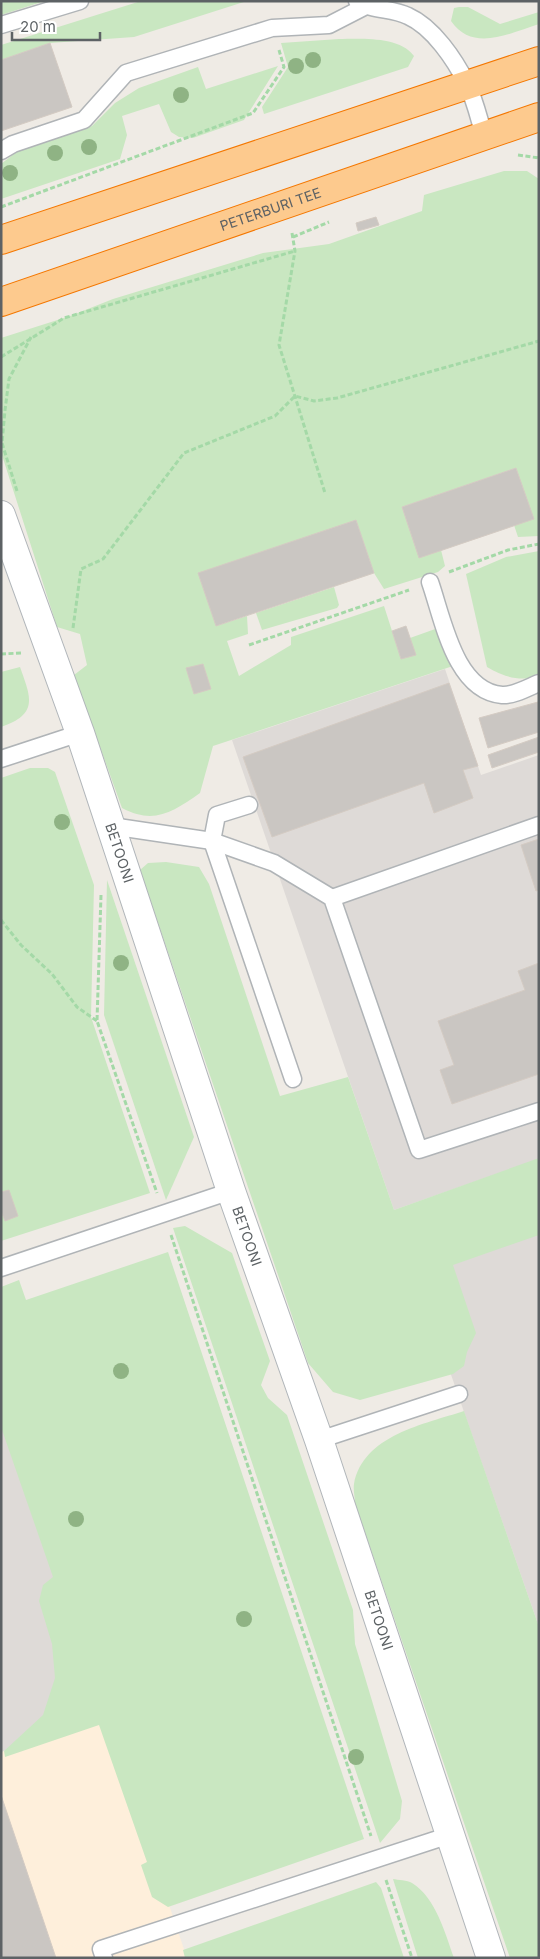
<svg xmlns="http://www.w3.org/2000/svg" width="540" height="1959" viewBox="0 0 540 1959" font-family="Inter,sans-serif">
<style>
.commercial{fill:#feefdb}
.industrial{fill:#dedad7}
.green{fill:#c9e7c1}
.building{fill:#cac6c2;stroke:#d4cbc3}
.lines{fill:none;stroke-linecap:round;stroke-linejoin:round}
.lane-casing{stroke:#b0b4b7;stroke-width:19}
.secondary-casing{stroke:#b1b6ba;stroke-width:30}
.highway-casing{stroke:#f47700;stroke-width:30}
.path{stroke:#a4d9a7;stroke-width:3;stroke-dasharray:5 2.5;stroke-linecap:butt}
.lane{stroke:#fff;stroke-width:16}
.secondary{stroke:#fff;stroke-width:28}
.highway{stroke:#fdca8e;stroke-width:28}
.tree{fill:#8fb384}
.labels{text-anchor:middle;stroke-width:4;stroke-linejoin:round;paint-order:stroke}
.street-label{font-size:14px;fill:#5d6265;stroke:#fff}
</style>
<rect width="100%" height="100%" fill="#efebe5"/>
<path class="commercial" d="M105,1716L187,1958H1V1752Z"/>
<g class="industrial">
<path d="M445,669L481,775L539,755V1159L394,1210L232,740Z"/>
<path d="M539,1212V1627L410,1257Z"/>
<path d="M1,1404L105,1716L1,1752Z"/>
</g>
<g class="green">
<path d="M1,1H45L1,15Z"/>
<path d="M141,1H247L134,37L50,43L1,60V45Z"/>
<path d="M459,7H468L500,24L539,12V24C510,33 473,53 451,21L454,8Z"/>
<path d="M339,39C361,39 399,36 414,56L408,67L264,114L262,107L288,67L281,43Z"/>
<path d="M278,66L244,120L193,138L179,137L171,132L159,104L122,116L127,135L120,159L1,199V164L19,150L92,126L115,103L139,88L198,67L206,89Z"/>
<path d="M504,171H527L539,179V536L518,537L514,525L533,518L516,468L402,507L419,557L441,550L445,566L438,572L384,589L374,573L356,520L199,574L216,626L247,616L248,634L227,641L239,676L291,645V637L384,606L401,659L415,655L410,638L438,628L453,666L213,746L200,793C173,812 154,825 122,808L74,675L87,665L80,634L57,627L1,452V338L70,316L113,299L263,253L329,244L422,211L424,195Z"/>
<path d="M539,551V676C520,682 504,677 487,667L466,574L506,557Z"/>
<path d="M334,587L339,605L337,608L262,630L256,613Z"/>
<path d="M20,667C31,698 39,714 1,727V672Z"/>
<path d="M30,768H48L55,772L94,885L91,1017L150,1193L1,1241V778Z"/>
<path d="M166,862L199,867L209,884L280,1096L348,1077L394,1210L539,1158V1235L453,1265L476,1333L467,1352L464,1366L453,1374L360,1400L333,1392L308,1363L140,870L148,863Z"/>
<path d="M107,880L194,1137L166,1200L104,1015Z"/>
<path d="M185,1226L232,1253L270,1361L261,1385L268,1398L287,1415L353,1610L355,1644L402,1801L400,1819L380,1843L173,1228Z"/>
<path d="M168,1252L364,1839L168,1907L152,1897L141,1865L147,1862L99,1725L5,1757L4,1751L43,1715L55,1678L52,1644L39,1601L43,1585L53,1577L1,1427V1287L19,1280L26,1300Z"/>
<path d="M464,1411L539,1627V1958H510L355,1503C355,1497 353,1490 354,1484C363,1435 425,1424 464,1411Z"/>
<path d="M393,1879C398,1880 407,1880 412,1883C436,1898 445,1933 454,1958H418Z"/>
<path d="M376,1882L381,1888L404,1958H185L183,1950Z"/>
</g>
<g class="building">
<path d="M50,43L72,107L1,131V60Z"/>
<path d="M376,217L379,225L358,231L356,223Z"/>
<path d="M516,468L534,519L419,558L402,507Z"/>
<path d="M356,520L374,573L216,626L198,573Z"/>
<path d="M406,626L416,655L401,659L392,631Z"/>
<path d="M203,664L211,689L194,694L186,668Z"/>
<path d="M449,683L478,766L463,770L473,798L434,813L424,783L272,837L243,757Z"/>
<path d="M538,702L539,732L488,748L479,718Z"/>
<path d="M539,737V752L492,768L488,755Z"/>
<path d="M539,839V890L536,891L521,845Z"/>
<path d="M539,963V1074L452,1104L440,1070L454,1065L438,1021L525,990L518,971Z"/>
<path d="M9,1190L18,1216L5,1221L1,1211V1192Z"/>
<path d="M1,1795L56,1958H1Z"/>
</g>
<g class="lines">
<defs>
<g id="lane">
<path d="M357,1C373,11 392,8 408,16C433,27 455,60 467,84C475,100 479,119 484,135"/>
<path d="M1,25L80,1"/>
<path d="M1,151L13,144L84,120L126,73L272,28L329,25L366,6"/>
<path d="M430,582C443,619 455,691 502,695C513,696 529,687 539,683"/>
<path d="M1,759L80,733"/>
<path d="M249,805L217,815L212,841L293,1079"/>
<path d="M111,826L212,841L274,863L332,898L419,1150L539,1111"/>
<path d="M332,898L539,825"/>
<path d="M1,1268L231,1191"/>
<path d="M319,1440L459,1394"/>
<path d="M104,1958L101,1949L450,1835"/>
</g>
<g id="secondary">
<path id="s1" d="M1,515L80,733L231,1191L319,1440L491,1958"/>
</g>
<g id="highway">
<path d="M1,240L539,61"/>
<path id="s2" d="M1,302L539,117"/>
</g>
</defs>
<use href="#lane" class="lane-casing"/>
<use href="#secondary" class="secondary-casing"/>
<use href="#highway" class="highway-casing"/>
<g class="path">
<path d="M518,155L539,158"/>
<path d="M1,207L253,113L284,67L279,50"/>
<path d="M292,233L295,251L279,345L325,493"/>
<path d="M293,237L329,222"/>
<path d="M1,357L64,318L295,251"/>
<path d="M17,491L2,443L5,410L9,379L31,337"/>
<path d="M449,572L508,550L539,544"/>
<path d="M73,628L81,569L103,559L184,453L275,416L295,396L314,401L337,398L539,341"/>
<path d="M249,645L409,590"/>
<path d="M1,654L21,653"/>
<path d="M101,895L97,1021L157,1193"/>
<path d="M1,920L21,945L52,974L77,1007L97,1021"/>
<path d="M171,1235L371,1836"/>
<path d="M386,1880L412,1958"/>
</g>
<use href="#lane" class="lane"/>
<use href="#secondary" class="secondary"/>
<use href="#highway" class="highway"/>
</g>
<g class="tree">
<circle cx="313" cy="60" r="8"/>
<circle cx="296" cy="66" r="8"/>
<circle cx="181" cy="95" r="8"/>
<circle cx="89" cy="147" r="8"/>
<circle cx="55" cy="153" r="8"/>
<circle cx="10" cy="173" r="8"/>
<circle cx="62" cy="822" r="8"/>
<circle cx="121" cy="963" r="8"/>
<circle cx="121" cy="1371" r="8"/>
<circle cx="76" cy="1519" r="8"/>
<circle cx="244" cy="1619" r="8"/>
<circle cx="356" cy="1757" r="8"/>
</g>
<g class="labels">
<g class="street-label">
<text dy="5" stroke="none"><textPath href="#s2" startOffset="285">PETERBURI TEE</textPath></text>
<text dy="5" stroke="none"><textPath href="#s1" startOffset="358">BETOONI</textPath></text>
<text dy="5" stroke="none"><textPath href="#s1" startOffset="762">BETOONI</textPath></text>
<text dy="5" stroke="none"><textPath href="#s1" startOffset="1168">BETOONI</textPath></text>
</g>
</g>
<rect width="540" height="1959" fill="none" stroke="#5d6265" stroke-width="5"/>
<path d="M12 32v8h88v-8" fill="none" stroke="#5d6265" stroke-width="2.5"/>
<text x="20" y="32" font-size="15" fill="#5d6265" stroke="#ffffff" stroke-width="4" paint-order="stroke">20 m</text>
</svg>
